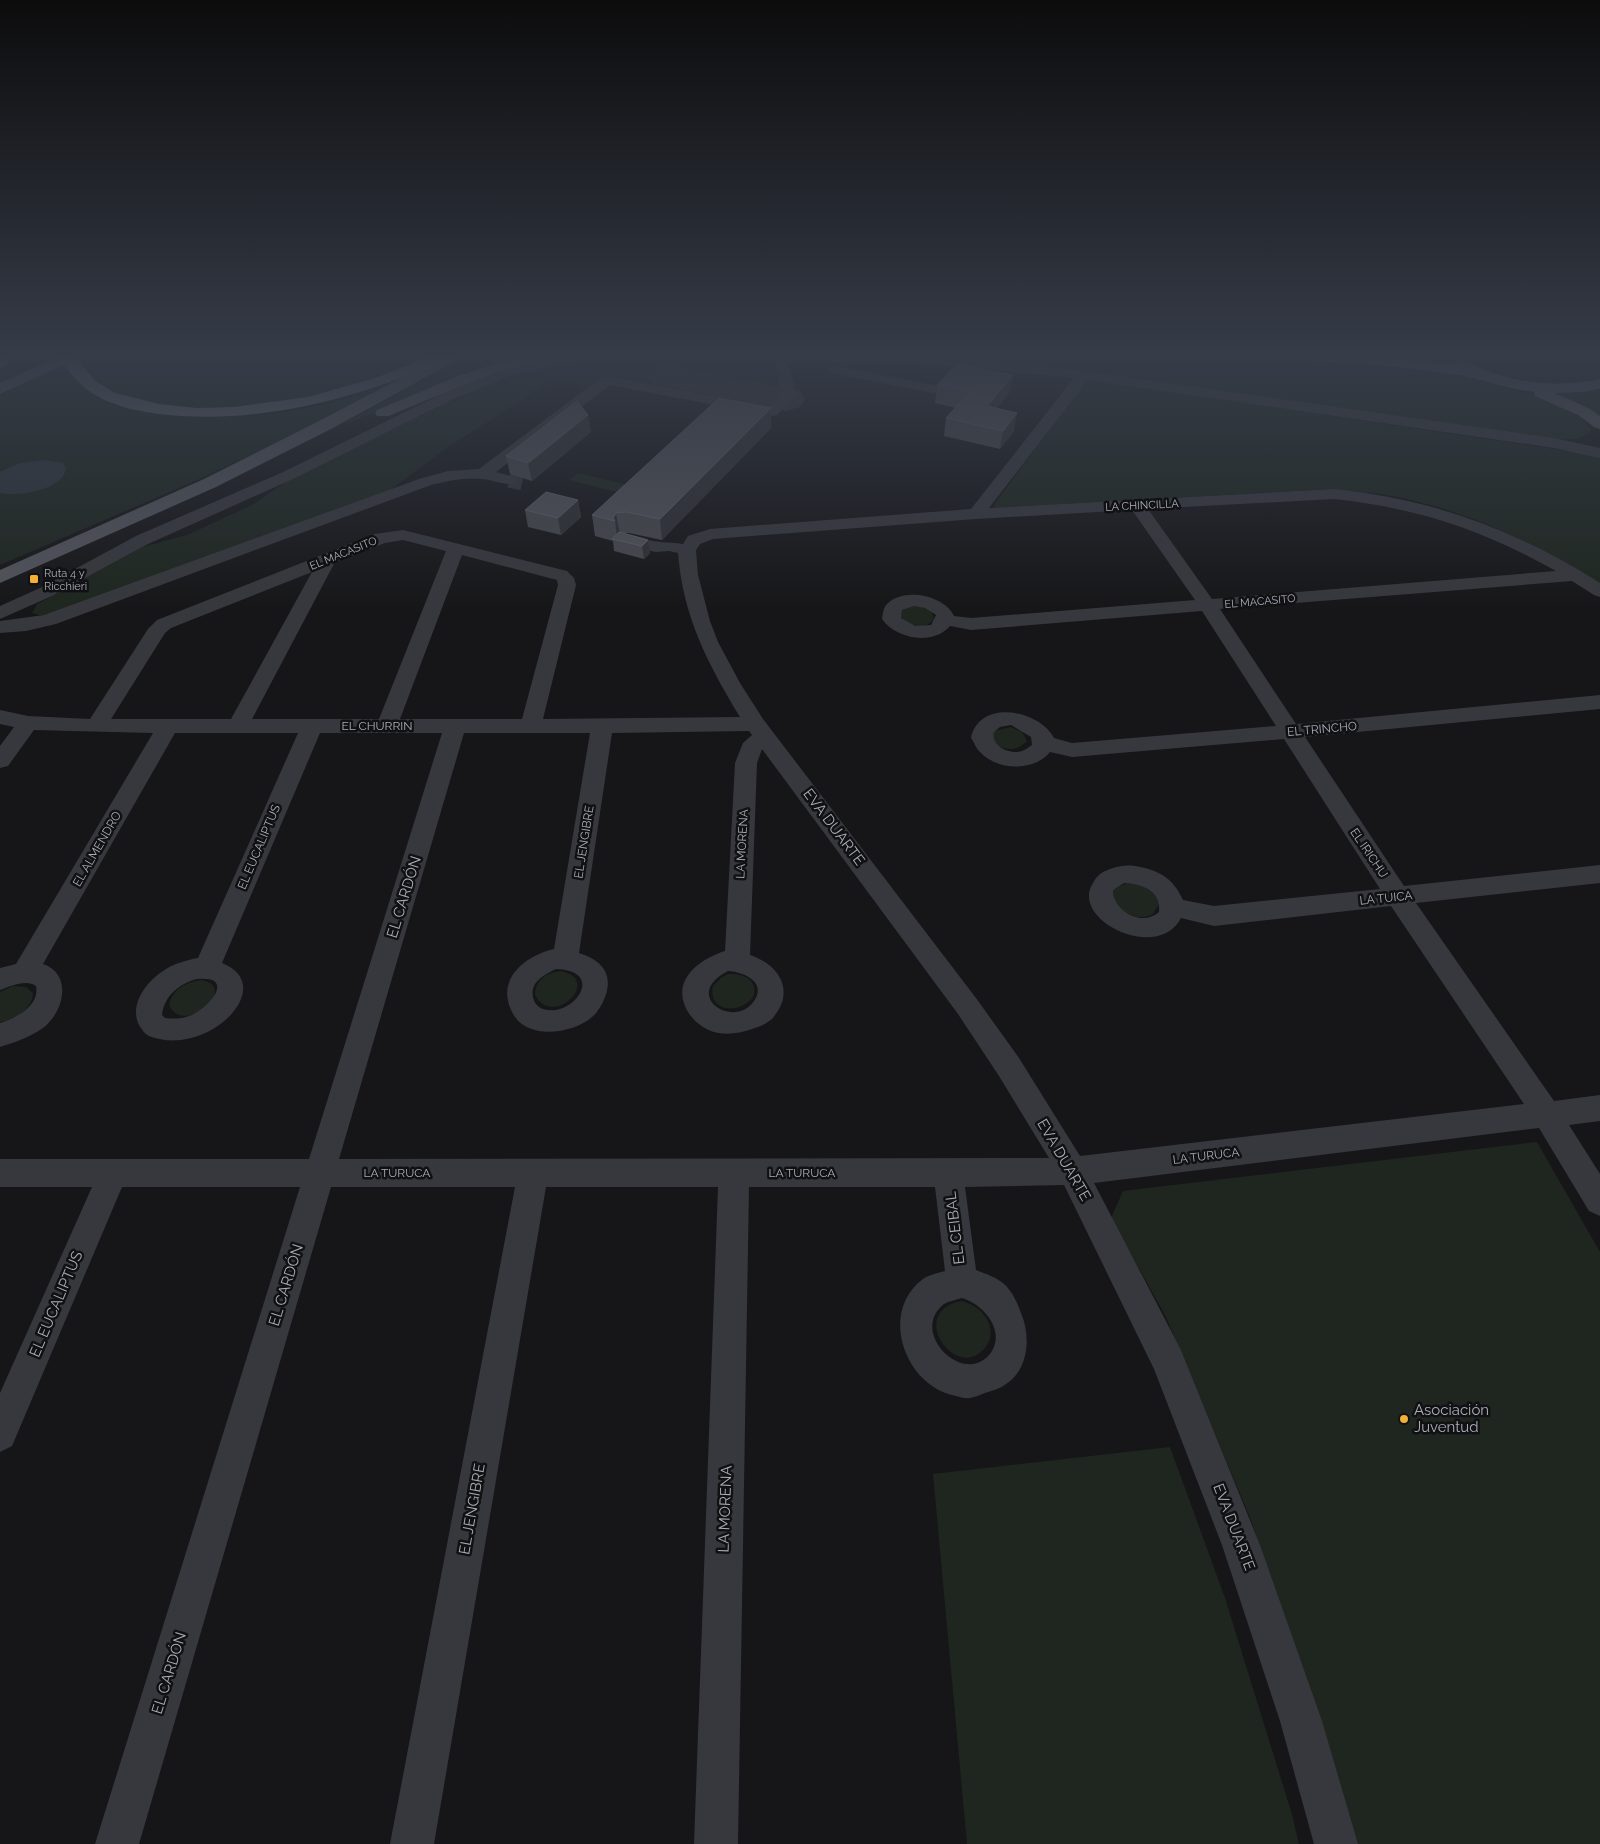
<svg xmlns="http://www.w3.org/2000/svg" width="1600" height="1844" viewBox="0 0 1600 1844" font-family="Raleway,sans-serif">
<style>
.green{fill:#1e261f}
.water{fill:#2c353c}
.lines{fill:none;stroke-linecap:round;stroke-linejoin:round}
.taxiway{fill:#303135;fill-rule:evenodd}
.minor-tunnel{stroke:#333438;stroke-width:15;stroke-dasharray:15 8;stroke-linecap:butt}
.minor{fill:#37383d;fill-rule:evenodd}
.major{fill:#53555c;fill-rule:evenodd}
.highway{fill:#63666e;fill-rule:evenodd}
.wall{fill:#47494d}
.shaded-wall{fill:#2f3033}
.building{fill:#525359;stroke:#5f6168}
.poi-dot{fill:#f2b134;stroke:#111113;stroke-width:2}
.labels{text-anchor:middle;stroke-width:5;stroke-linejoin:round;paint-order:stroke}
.far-street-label{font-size:11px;fill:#a8adb8;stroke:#111113}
.far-poi-label{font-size:11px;fill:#a8adb8;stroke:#111113;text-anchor:start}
.street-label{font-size:12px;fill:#a8adb8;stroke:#111113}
.near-street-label{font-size:15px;fill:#a8adb8;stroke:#111113}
.near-poi-label{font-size:15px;fill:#a8adb8;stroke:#111113;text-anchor:start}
</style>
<rect width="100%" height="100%" fill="#161618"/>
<g class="green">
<path d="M15,354H48L51,359L0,383V373Z"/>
<path d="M88,354H438C413,364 389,375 364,384C299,406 164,425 104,386C94,379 86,368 78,359Z"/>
<path d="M473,354H531L464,374L349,423H343Z"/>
<path d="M615,354H679L761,361C777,367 779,380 783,394L771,407L766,408L604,377L590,387L553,380L445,449L390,490L46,615H39L32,613L37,604L143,547L187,535L252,505L290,479L486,385L540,368Z"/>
<path d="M768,354C916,354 1063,352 1210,356C1270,358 1331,359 1391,364C1430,368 1574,394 1591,430C1582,443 1564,439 1550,438L1085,372Z"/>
<path d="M1346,354H1432L1454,366L1398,358Z"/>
<path d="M1449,354H1600V378C1557,389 1485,381 1449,354Z"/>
<path d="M65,365C75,376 83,389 97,397C117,409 144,412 167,414C222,419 280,417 334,402C357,396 380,386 403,378L328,418L202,478L0,565V395Z"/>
<path d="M1090,380L1600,456V585C1536,542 1458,506 1381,494C1365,492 1348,491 1331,489L996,508L993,506L1086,381Z"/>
<path d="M1599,390L1600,417L1545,391L1574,393Z"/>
<path d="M578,473L637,487L628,495L569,480Z"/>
<path d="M911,606C921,606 931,607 934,618C927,630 913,627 902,622L899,612Z"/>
<path d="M1011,727L1022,732L1027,741C1019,750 1008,751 998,746L993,740L994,731Z"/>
<path d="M1127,883C1142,885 1154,888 1159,904L1153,914C1139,921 1130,915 1117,908L1113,892L1116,887Z"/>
<path d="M560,971C604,978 553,1030 535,995C535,980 546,973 560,971Z"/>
<path d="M728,974C743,973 759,980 753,997C740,1015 707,1012 713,986L722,977Z"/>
<path d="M201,980C242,987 181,1039 169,1004C173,989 186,982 201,980Z"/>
<path d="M13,986L26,987L33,993C32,1010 15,1019 0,1022V992Z"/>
<path d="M1537,1142L1600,1252V1844H1355L1340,1788L1251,1520L1166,1317L1111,1218L1123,1191Z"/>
<path d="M961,1301C982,1305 1002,1330 983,1350C954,1380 907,1312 961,1301Z"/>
<path d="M1170,1447L1225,1598L1291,1811L1299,1844H967L933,1474Z"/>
</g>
<path class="water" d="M45,460L63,463L66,468C64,490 18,497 0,493V472L20,463Z"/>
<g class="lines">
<path class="taxiway" d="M665,364L800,391L805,399L800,407L786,411L652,383L646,375L652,367Z"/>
<path class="minor-tunnel" d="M509,480L522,483"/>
<g class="minor">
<path d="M567,354H595L593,357L510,376L456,398L293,479L148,544L52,596L0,619V606L40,588L136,536L281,473L446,392L500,370Z"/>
<path d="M723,354L923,355L997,361L1084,371L1554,438L1600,448V458L1554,448L1088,380L989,508L1334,489C1433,499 1516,530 1600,583V597L1594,595L1572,581L1220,609L1296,724L1600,695V709L1305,737L1404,886L1600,865V883L1416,903L1554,1101L1600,1095V1121L1569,1125L1600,1174V1216L1589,1211L1539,1128L1094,1183L1180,1348L1260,1545L1322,1721L1358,1844H1314L1280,1721L1222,1545L1154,1369L1064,1185L965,1187L976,1270C986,1274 996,1277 1004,1284C1012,1291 1017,1302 1021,1313C1031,1336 1029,1369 1006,1384C1000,1389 991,1391 985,1393C980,1395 975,1397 970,1398C966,1399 960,1397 956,1396C905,1387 878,1312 923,1279C929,1275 938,1273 945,1271L935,1187H749L738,1844H694L718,1187H546L434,1844H390L515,1187H331L139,1844H95L300,1187H122L12,1446L0,1452V1393L92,1187H0V1159H309L442,733H320L222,963C280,986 207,1059 149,1036C145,1034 142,1030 139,1025C129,1005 146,982 163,971C173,964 186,960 198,958L298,733H175L43,964C73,974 64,1012 43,1028C30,1037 16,1042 0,1047V1023C16,1018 40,1006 36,986C26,979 11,986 0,990V968L16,964L153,733L34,730L8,766L0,768V746L14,727L0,724V710L28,716L90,719L148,629L157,620L375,534L403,530L567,571L574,578L576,585L543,719L740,717C708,664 683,617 678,553L669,551L655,552L621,543L618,539L621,535C632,533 642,539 653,541C663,543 673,542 683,544L688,536L710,529L971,509L1074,378L923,363L788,362L796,395L777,415L772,416L610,385L496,472L515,477L517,480L515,483C504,486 494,480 483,479C466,477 447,481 431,485L56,624L26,631L0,633V621L44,615L419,479L448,471L479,469L602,377L607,376L769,407L782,394L774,362L730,358ZM1334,499C1418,508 1483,530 1556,571L1212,599L1148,509ZM1132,510L1195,600L971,618L954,616C944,595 904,587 887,604C883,608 883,614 882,619C896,639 933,646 950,626L971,630L1202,611L1276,726L1072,743L1054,738C1039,709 979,699 971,738C974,742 976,748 979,751C996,771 1034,772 1050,752L1072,757L1284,739L1380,889L1214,906L1183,900C1174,880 1161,871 1140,867C1126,864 1116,866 1103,872C1098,875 1096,878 1093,883C1069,920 1158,963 1181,918L1214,926L1391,906L1524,1104L1080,1156L1019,1058L976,998L763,719L740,683L718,642L710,621L698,575L696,550L700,544L713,539L976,519ZM403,540L446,551L379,719H252L335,562L385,543ZM462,555L557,580L558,585L522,719H400ZM312,572L231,719H111L165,633L171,628ZM914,606L925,608L936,615L931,625L915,626L901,618L902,610ZM1011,725L1031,737L1032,745C1028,748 1024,751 1018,752C1006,753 991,745 994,732L1000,727ZM749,731L752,735L743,743L735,763L725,951C697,960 668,983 690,1015C706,1036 729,1037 752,1029C759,1027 766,1024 772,1019C796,992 780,965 750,955L757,763L762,749L958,1014L999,1076L1049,1158L339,1159L464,733H590L554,949C521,957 493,983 515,1017C531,1040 574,1033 592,1017C597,1013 600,1007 603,1002C615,976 604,961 579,953L612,733ZM1124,883C1143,884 1161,891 1159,912C1143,927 1114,912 1113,891L1116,888ZM556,969C608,971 572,1019 543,1009C538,1007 534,1003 533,997C530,982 544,975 556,969ZM728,971C744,972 767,982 754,1001C735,1030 680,996 728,971ZM197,979C237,975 209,1009 189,1016C181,1019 173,1019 165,1018L162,1015C164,996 180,983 197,979ZM962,1298C982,1304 1005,1328 992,1351C967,1390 907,1333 944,1304C949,1301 956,1300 962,1298Z"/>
<path d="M835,366L933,385L938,386L940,389L938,392L933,393L830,373L828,370Z"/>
</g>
<g class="major">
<path d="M65,354H84L82,357L0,394V383Z"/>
<path d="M447,354H465L463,357L331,429L216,487L0,583V570L204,479L319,421Z"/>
<path d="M526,354H553L551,357C495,371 442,393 389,416H377L375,413L377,410L458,376Z"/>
<path d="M1251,354H1352L1453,365L1455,362L1460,360C1472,364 1484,370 1496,374C1530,385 1565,386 1600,379V389L1583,392L1555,393L1590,409L1600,416V429L1594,427L1578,415L1535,396L1534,392C1506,389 1480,378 1452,374C1388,364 1323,361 1258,358L1253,357Z"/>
</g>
<g class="highway">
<path d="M0,354H14L5,366L0,368Z"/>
<path d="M57,354H72L96,381L115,393L159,404L197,408L234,407L308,397L375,378L437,354H457L455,357C363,396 269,424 168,415C142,412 111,407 89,391C76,382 65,367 57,354Z"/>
</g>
</g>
<g class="wall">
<path d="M937,385L1010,392L997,408L1014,431L1000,449L944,436L946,418L956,408L935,403Z"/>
<path d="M771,408V428L662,540L629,533H624L648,540L650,553L644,559L614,551L613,541L595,536L592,515Z"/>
<path d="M591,432L532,481L510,474L506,456Z"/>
<path d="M578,500L581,517L561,535L528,527L525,510Z"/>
</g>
<g class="shaded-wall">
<path d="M1013,375L1010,392L984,424L987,406Z"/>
<path d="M771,408V428L662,540L660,519Z"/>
<path d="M1017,413L1014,431L1000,449L1003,431Z"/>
<path d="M588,415L591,432L532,481L528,463Z"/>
<path d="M578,500L581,517L561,535L558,518Z"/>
<path d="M616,513L620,534L617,538L615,521L613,518Z"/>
<path d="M648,540L650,553L644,559L642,546Z"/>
</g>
<g class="building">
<path d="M957,364L1013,375L987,406L1017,413L1003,431L946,418L970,392L937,385Z"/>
<path d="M719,398L771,408L660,519L626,512L616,513L613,518L615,521L592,515Z"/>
<path d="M577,401L588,415L528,463L506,456Z"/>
<path d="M546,492L578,500L558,518L525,510Z"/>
<path d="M619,532L648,540L642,546L612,539Z"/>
</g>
<linearGradient id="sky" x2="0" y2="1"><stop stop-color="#0c0c0d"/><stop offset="0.58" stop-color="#363c48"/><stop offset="1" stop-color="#363c48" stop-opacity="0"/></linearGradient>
<rect width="1600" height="612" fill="url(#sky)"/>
<g class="poi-dot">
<rect x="29" y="574" width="10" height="10" rx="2.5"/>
<circle cx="1404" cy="1419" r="5"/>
</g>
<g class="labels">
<g class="far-street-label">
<text transform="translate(1142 505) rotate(-3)" y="4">LA CHINCILLA</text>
<text transform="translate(343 553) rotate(-22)" y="4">EL MACASITO</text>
<text transform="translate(1260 601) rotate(-5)" y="4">EL MACASITO</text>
</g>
<g class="far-poi-label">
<text x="44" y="577">Ruta 4 y<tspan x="44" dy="13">Ricchieri</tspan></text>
</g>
<g class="street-label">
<text x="377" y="730">EL CHURRIN</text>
<text transform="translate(1322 729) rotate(-5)" y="4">EL TRINCHO</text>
<text transform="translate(584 842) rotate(-81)" y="4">EL JENGIBRE</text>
<text transform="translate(742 844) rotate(-87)" y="4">LA MORENA</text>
<text transform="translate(259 847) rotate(-67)" y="4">EL EUCALIPTUS</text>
<text transform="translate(97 849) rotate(-60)" y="4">EL ALMENDRO</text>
<text transform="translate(1369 853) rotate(56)" y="4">EL IRICHU</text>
<text transform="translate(1386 898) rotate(-6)" y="4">LA TUICA</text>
<text transform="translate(1206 1156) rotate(-7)" y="4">LA TURUCA</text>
<text x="397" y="1177">LA TURUCA</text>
<text x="802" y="1177">LA TURUCA</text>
</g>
<g class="near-street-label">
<text transform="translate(834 827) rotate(53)" y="5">EVA DUARTE</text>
<text transform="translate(404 897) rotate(-73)" y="5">EL CARDÓN</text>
<text transform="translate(1064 1160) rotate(60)" y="5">EVA DUARTE</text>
<text transform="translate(955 1228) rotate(-97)" y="5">EL CEIBAL</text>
<text transform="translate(286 1285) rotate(-73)" y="5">EL CARDÓN</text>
<text transform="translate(56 1304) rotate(-67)" y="5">EL EUCALIPTUS</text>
<text transform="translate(472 1509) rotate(-80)" y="5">EL JENGIBRE</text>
<text transform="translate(725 1509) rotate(-88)" y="5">LA MORENA</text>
<text transform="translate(1234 1527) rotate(69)" y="5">EVA DUARTE</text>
<text transform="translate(169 1673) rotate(-73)" y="5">EL CARDÓN</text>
</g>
<g class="near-poi-label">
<text x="1414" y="1415">Asociación<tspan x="1414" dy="17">Juventud</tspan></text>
</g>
</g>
</svg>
